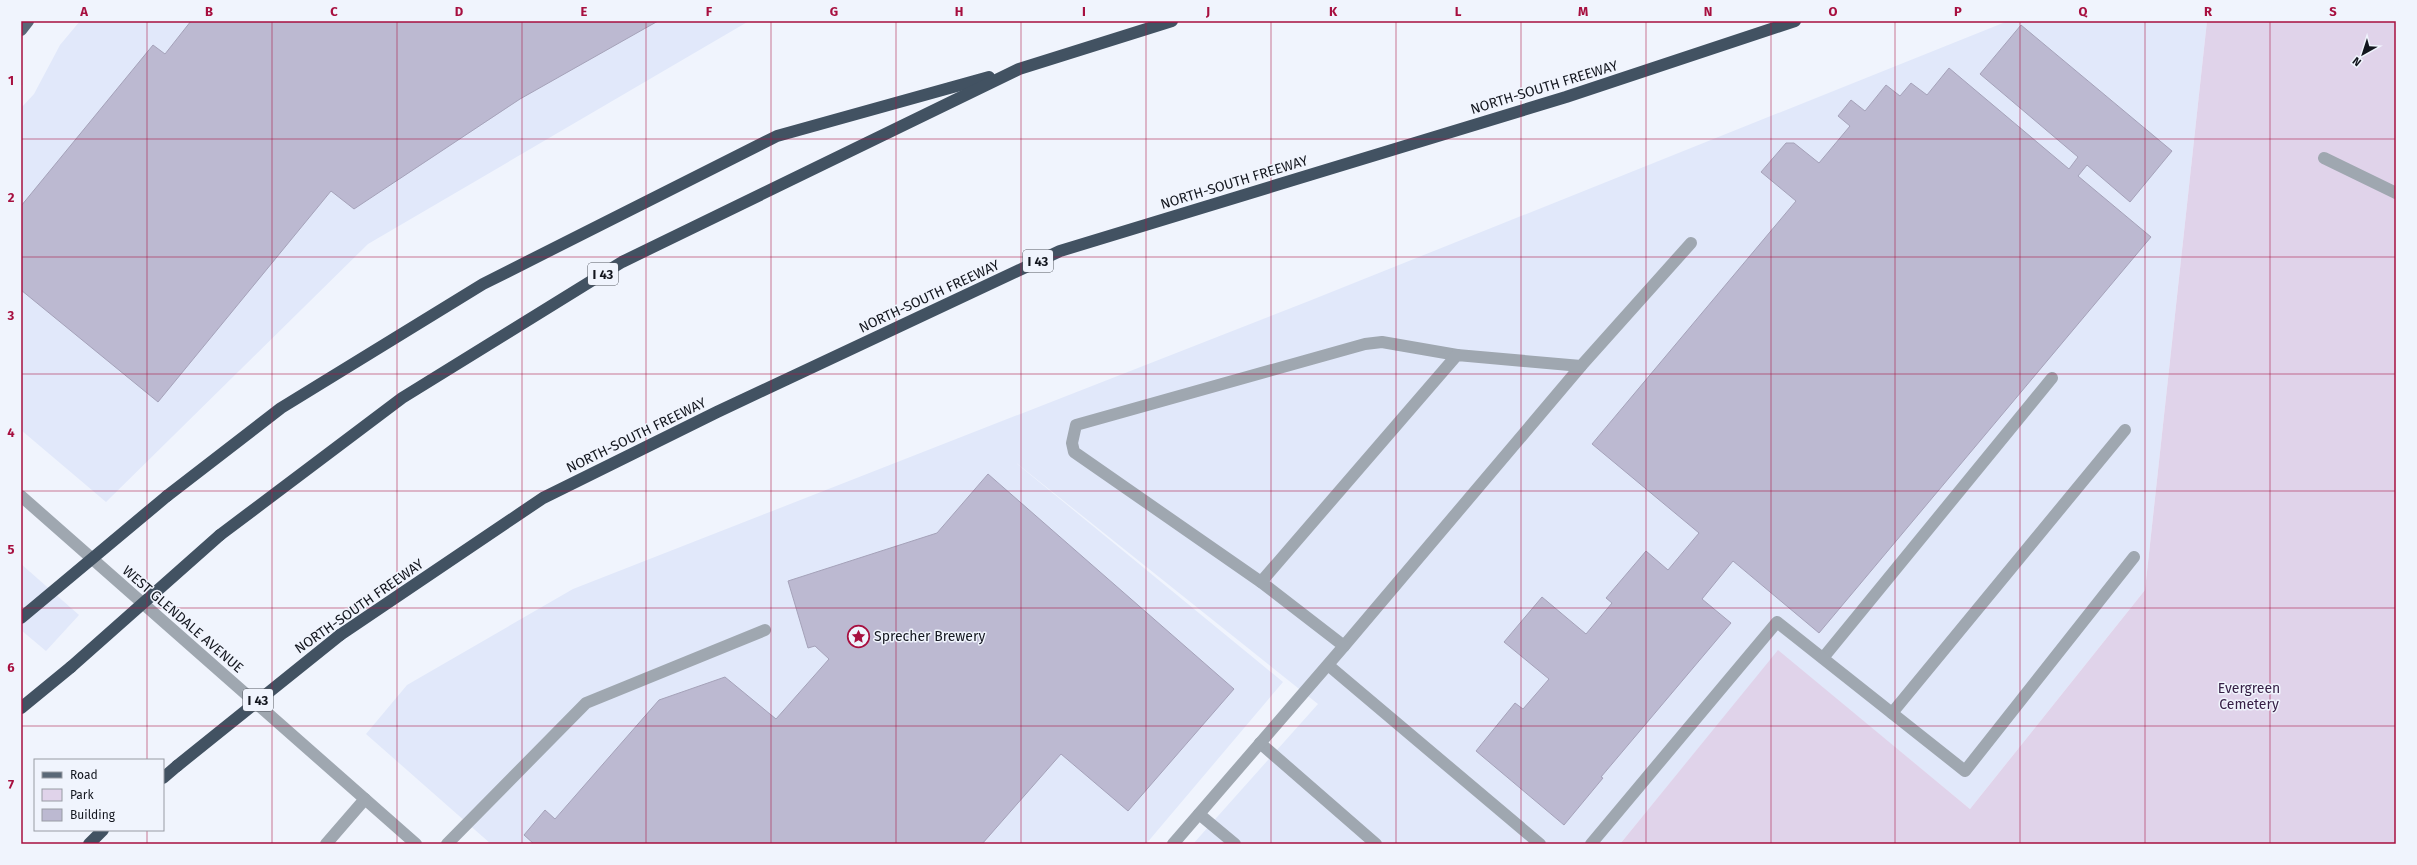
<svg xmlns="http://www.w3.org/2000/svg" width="2417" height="865" viewBox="0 0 2417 865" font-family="'Fira Sans',sans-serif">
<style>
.built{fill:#e1e8fa}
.green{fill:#e0d3ea}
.building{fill:#bcb9d1;stroke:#a5a2b9}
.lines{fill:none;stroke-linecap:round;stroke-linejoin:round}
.minor{stroke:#9fa7b0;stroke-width:12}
.major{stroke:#5a6877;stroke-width:12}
.highway{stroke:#425262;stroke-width:12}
.highway-bridge{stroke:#425262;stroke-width:12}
.grid{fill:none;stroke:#a70f3f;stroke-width:1;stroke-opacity:0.55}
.labels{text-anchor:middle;stroke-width:3;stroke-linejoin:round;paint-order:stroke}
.shield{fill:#f0f4fd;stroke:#555961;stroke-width:1}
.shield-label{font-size:13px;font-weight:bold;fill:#13161e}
.street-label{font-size:14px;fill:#13161e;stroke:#f0f4fd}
.poi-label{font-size:14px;fill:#13161e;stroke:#f0f4fd;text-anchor:start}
.park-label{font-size:14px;fill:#372046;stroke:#f0f4fd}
.neatline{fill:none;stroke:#a70f3f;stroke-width:1.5}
.grid-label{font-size:13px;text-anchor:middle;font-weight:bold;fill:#a70f3f}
</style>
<rect width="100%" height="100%" fill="#f0f4fd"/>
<g class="built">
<path d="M80,21H749L368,244L106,502L21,430V108L34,94L60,45Z"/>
<path d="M2008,21H2207L2145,590L1970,809L1778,651L1620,844H1193L1318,704L1010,458L1283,682L1146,844H491L366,734L407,685L573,589L1309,301Z"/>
<path d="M21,564L79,615L46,651L21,630Z"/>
</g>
<path class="green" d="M2207,21H2396V844H1620L1778,650L1970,809L2145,590Z"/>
<g class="building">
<path d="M191,21H658L520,99L354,209L331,191L158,402L21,290V206L153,45L165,54Z"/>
<path d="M2021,25L2172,151L2130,202L2087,165L2078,176L2151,237L1819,633L1733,561L1702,599L1731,623L1601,777L1603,778L1564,825L1476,751L1515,703L1523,709L1549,679L1504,642L1542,597L1586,634L1612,603L1606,598L1646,551L1668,570L1699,533L1592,444L1796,201L1761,172L1786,143H1794L1819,163L1850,126L1838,116L1851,100L1865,111L1886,85L1900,96L1911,83L1927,95L1949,68L2069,169L2078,157L1980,74Z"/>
<path d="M988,474L1234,689L1128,811L1061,754L982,844H534L524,835L545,810L555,819L659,700L725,677L776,719L829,659L815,646L808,648L788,581L937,533Z"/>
</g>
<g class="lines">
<g class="minor">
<path d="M2324,158L2396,193"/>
<path d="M21,496L416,844"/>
<path d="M1261,582L1074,452L1072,443L1076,425L1365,344L1382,342L1457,355"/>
<path d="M1344,646L1581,366"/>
<path d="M1823,658L2052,378"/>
<path d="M1328,665L1540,844"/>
<path d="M1892,713L2125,430"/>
<path d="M1260,743L1376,844"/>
<path d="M1199,814L1235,844"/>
<path d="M326,844L365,799"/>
<path d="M447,844L586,703L765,630"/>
<path d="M1173,844L1344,646L1261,582L1457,355L1581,366L1691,243"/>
<path d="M1591,844L1777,622L1965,771L2134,557"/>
</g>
<path class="major" d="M21,30L28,21"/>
<g class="highway">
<path d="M167,496L281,408L483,284L777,136L989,77"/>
<path d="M220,535L402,398L622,262L1019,69L1172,21"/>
<path d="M340,635L543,498L717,412L1060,251L1566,97L1795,21"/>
<path d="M21,708L71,667"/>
<path d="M163,778L177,766"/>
<path d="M89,844L103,830"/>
</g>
<g class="highway-bridge">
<path d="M21,618L167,496"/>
<path d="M71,667L220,535"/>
<path d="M177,766L340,635"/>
</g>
</g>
<path class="grid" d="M147,21V760M272,21V844M397,21V844M522,21V844M646,21V844M771,21V844M896,21V844M1021,21V844M1146,21V844M1271,21V844M1396,21V844M1521,21V844M1646,21V844M1771,21V844M1895,21V844M2020,21V844M2145,21V844M2270,21V844M21,139H2396M21,257H2396M21,374H2396M21,491H2396M21,608H2396M21,726H2396M147,830V844"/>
<defs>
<symbol id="sight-ring" viewBox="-11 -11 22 22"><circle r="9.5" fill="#f0f4fd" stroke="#a70f3f" stroke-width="1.5"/><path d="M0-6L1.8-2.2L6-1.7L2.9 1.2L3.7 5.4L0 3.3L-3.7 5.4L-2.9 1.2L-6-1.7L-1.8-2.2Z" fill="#a70f3f"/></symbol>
</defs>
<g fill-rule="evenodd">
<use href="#sight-ring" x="846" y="624" width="25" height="25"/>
</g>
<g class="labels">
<g class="shield">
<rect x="1023" y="250" width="30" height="22" rx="3"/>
<rect x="588" y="263" width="30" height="22" rx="3"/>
<rect x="243" y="689" width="30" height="22" rx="3"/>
</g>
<g class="shield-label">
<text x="1038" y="266">I 43</text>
<text x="603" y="279">I 43</text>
<text x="258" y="705">I 43</text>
</g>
<g class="street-label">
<text transform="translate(1544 87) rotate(-17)" y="5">NORTH-SOUTH FREEWAY</text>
<text transform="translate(1234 182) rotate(-17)" y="5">NORTH-SOUTH FREEWAY</text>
<text transform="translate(929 296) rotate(-25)" y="5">NORTH-SOUTH FREEWAY</text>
<text transform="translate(636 435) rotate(-26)" y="5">NORTH-SOUTH FREEWAY</text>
<text transform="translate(359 606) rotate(-35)" y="5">NORTH-SOUTH FREEWAY</text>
<text transform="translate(183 619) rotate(41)" y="5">WEST GLENDALE AVENUE</text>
</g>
<g class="poi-label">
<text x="874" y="641">Sprecher Brewery</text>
</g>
<g class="park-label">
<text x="2249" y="693">Evergreen<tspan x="2249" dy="16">Cemetery</tspan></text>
</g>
</g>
<rect width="2417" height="865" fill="none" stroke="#f0f4fd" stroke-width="44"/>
<rect x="34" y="759" width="130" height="72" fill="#f0f4fd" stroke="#989ba4"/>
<rect x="42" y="772" width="20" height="6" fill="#5a6877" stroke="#989ba4"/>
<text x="70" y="779" font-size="12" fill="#13161e">Road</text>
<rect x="42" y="789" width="20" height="12" fill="#e0d3ea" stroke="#989ba4"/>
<text x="70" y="799" font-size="12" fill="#13161e">Park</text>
<rect x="42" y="809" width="20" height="12" fill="#bcb9d1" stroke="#989ba4"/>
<text x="70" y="819" font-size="12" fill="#13161e">Building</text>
<g transform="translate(2363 54) rotate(219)" stroke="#f0f4fd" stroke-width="3" paint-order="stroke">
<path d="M0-3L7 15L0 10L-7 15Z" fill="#13161e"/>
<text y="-6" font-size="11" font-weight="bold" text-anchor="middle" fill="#13161e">N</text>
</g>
<rect x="22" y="22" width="2373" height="821" class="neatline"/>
<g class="grid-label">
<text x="84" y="16">A</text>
<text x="209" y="16">B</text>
<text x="334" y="16">C</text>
<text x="459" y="16">D</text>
<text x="584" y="16">E</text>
<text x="709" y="16">F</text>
<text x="834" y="16">G</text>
<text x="959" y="16">H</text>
<text x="1084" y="16">I</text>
<text x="1208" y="16">J</text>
<text x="1333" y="16">K</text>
<text x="1458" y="16">L</text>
<text x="1583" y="16">M</text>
<text x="1708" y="16">N</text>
<text x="1833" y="16">O</text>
<text x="1958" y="16">P</text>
<text x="2083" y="16">Q</text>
<text x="2208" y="16">R</text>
<text x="2333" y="16">S</text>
<text x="11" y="85">1</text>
<text x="11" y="202">2</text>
<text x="11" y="320">3</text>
<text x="11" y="437">4</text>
<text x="11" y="554">5</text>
<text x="11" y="672">6</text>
<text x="11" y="789">7</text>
</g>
</svg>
